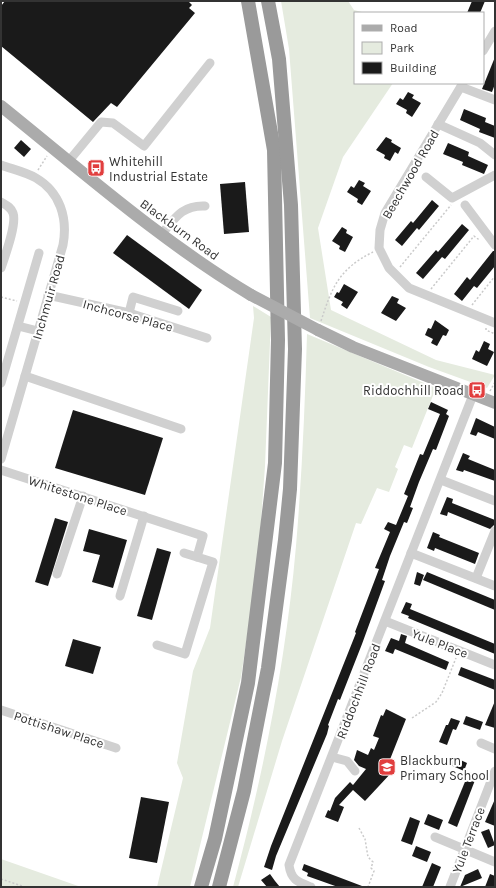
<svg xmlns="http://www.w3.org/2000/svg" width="496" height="888" viewBox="0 0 496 888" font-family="Karla,sans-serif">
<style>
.green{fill:#e5ebdf}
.building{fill:#1a1a1a}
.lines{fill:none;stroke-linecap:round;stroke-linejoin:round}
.path{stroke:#cacaca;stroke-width:1.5;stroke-dasharray:2 2;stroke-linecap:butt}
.minor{stroke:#d0d0d0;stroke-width:9}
.major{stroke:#ababab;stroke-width:12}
.highway{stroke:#9a9a9a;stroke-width:14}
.major-bridge{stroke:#ababab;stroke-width:12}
.labels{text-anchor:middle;stroke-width:4;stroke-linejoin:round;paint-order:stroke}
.poi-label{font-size:13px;fill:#333;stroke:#fff;text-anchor:start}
.street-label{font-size:13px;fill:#333;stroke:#fff}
</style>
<rect width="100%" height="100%" fill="#fff"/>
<g class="green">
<path d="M281,1H348L354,10L366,13H355V83H393L343,157L318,228L331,310L436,360L495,375L487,388L429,367L310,318L289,49Z"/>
<path d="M253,306L271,317L265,466L258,563L241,677L190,887H157L183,778L177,763L193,671L210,628L254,318Z"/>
<path d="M307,334L436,388L412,448L404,445L395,467L398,469L389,492L377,488L361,524L356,523L282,741L238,887H233C263,776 286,661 296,546C302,475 305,405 307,334Z"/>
<path d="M1,859L81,887H1Z"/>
</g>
<g class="building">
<path d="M5,1H188L192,5L189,8L195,13L117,107L111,103L93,122L1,46V6Z"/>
<path d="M472,1H485L480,13H467Z"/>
<path d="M495,57V84L492,92L482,89Z"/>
<path d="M408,92L414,95L412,98L421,103L412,117L406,113L407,110L396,104L400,98L403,100Z"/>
<path d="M464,109L486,118L485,122L495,126V138L479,132L480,129L460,120Z"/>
<path d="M386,137L392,140L391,142L401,148L398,154L395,152L390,161L384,158L385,155L376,150Z"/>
<path d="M21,140L31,149L24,157L14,148Z"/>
<path d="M448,143L469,152L468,156L488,165L484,174L462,165L463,162L443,154Z"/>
<path d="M359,180L365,183L363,186L371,191L362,205L357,202L358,199L347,192L351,186L354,188Z"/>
<path d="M245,182L249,232L224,234L220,184Z"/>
<path d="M432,200L439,206L419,230L417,228L402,246L395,240L411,221L413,223Z"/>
<path d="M462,224L469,230L445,259L442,257L423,279L416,273L436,250L438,252Z"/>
<path d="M342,227L347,230L346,233L353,237L345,252L339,249L340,246L332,241Z"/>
<path d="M127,235L202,290L189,309L113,253Z"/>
<path d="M493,251H495V266L477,288L474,286L462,301L454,294L467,277L470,280Z"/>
<path d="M344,284L358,292L347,309L341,305L343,302L334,297L337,292L339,293Z"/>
<path d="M392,296L399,299L397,303L406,308L396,321L381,313Z"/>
<path d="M435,320L449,330L446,336L443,335L437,346L431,343L433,339L425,335L428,328L431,329Z"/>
<path d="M484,341L490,344L488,349L494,352L487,366L472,359L476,350L479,352Z"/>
<path d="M431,402L448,410L446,414L449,416L436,450L433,449L419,482L410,507L413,508L407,523L404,522L390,556L382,580L385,581L362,644L340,700L338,699L328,725L329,726L327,734L276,856L272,870L264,867L271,846L356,633L355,632L379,569L375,568L390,532L384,529L388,522L396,525L408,496L404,494L420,454L423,455L440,414L428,409Z"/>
<path d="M73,410L163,438L145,495L55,468Z"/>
<path d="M476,418L495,427V439L478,432L476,436L470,434Z"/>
<path d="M463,453L470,456L468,459L495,470V481L464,470L463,472L456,470Z"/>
<path d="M447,497L453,499L452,503L495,520L494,525L490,529L448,512L447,516L440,514Z"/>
<path d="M55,518L68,522L48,586L35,582Z"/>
<path d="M89,529L127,540L113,588L92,582L100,555L83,551Z"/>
<path d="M433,532L440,535L439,537L479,553L475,564L435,548L434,551L427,548Z"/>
<path d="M157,548L171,552L152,620L137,616Z"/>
<path d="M417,572L424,575L420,586L414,584Z"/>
<path d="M427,572L495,600V610L423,580Z"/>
<path d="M406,602L412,604L410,609L495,644V654L408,618L409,616L401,613Z"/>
<path d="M401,634L407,636L405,643L449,662L446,670L395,649L393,654L385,651L391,638L399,641Z"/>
<path d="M73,639L101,647L93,674L65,666Z"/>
<path d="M461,667L495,680V690L458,675Z"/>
<path d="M495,701V728L485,725Z"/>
<path d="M386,709L406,719L387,767L392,772L365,801L353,790L339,805L344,807L338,822L325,817L328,810L330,811L335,798L350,782L353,785L366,769L359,766L354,760L357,750L368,755L371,748L374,750L379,738L373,736L381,715L383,716Z"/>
<path d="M466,716L483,722L480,730L463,724Z"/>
<path d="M451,718L460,721L456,730L453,729L447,745L439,742L446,725H448Z"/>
<path d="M452,756L467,763L464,771L448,764Z"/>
<path d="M469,772L477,775L457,827L448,823Z"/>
<path d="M141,797L169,802L157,863L129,858Z"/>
<path d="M495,799V826L485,822Z"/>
<path d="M428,814L443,820L439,830L424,824Z"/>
<path d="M410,817L420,821L412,845L401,841Z"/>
<path d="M489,829L495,845L488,848L481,832Z"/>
<path d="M416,846L431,852L427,862L412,856Z"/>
<path d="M432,863L441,867L433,887H422Z"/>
<path d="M304,864L362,886V887H338L307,876L308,873L302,870Z"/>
<path d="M478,869L482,878L460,887L465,875Z"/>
<path d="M270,874L275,881L280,887H267L261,880Z"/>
<path d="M490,874L495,876V887H485Z"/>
</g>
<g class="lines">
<g class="path">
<path d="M38,170L47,156"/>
<path d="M400,267L451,205"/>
<path d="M431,289L474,236L478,239L480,237"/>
<path d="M1,297L17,301"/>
<path d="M472,305L495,276"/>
<path d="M321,321C332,287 339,269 373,252"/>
<path d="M486,328V330L495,334"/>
<path d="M490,391L495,382"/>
<path d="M412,718L436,702L442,693L456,658"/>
<path d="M359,828L365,839L368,857L373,862L371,868L374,871L368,887"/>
<path d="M1,879L25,887"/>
</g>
<g class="minor">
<path d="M483,51L495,31"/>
<path d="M463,83L385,213L380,230L379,248L389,268L409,288L495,323"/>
<path d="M461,87L495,100"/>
<path d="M438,124L480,143L495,155"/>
<path d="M68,162L101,122L113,123L144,146L210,63"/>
<path d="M1,165C12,169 26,172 36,178C60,192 68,218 63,245L1,459"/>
<path d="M426,177L452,198L495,175"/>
<path d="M1,202C6,205 11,207 13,213C17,224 5,256 1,268"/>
<path d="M465,205L495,245"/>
<path d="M161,235C175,218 182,205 205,206"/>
<path d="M48,295L129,313L207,338"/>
<path d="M129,313L133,297L178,311"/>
<path d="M18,326L38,331"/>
<path d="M25,376L181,429"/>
<path d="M1,383L39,253"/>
<path d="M1,470L203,536L197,557L213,562L185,654L157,645"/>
<path d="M441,480L495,501"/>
<path d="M184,553L197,557"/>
<path d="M411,553L495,586"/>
<path d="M57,574L83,496"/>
<path d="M476,578L495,531"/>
<path d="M120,596L144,516"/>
<path d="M385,621L495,665"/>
<path d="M1,710L116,748"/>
<path d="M481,743L495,749"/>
<path d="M332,757L347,761L355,771"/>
<path d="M435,837L495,862"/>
<path d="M311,887C298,882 291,880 289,865L473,395"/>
<path d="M450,887L495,771"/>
</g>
<g class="major">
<path d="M1,106C83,172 161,241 251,295"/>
<path d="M318,330L353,347L495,403"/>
</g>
<g class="highway">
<path d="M201,887L215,839L248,683L275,463L278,340L274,150L248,1"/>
<path d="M219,887L244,791L268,668L285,540L290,489L295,349L291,205L279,59L268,1"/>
</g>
<path class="major-bridge" d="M251,295L318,330"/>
</g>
<defs>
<symbol id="bus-square" viewBox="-11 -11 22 22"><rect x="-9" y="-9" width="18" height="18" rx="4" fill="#e13e3e" stroke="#fff"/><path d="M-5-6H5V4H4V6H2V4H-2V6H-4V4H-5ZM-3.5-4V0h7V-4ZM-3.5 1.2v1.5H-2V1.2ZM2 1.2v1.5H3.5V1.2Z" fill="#fff"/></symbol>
<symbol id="school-square" viewBox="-11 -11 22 22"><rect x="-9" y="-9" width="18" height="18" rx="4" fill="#e13e3e" stroke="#fff"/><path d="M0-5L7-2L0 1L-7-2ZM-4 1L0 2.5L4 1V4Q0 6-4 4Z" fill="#fff"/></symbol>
</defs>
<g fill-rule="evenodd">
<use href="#bus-square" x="86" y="158" width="20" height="20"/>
<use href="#bus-square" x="467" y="380" width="20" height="20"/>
<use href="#school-square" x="377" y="757" width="20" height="20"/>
</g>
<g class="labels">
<g class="poi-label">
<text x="109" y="166">Whitehill<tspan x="109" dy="15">Industrial Estate</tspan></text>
<text x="464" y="395" text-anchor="end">Riddochhill Road</text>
<text x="400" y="765">Blackburn<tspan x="400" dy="15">Primary School</tspan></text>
</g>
<g class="street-label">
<text transform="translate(410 174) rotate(-60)" y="5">Beechwood Road</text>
<text transform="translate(180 229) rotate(36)" y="5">Blackburn Road</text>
<text transform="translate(48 297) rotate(-74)" y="5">Inchmuir Road</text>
<text transform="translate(128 315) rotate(15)" y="5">Inchcorse Place</text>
<text transform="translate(78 495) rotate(18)" y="5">Whitestone Place</text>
<text transform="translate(440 643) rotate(21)" y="5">Yule Place</text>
<text transform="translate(358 691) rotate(-69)" y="5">Riddochhill Road</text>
<text transform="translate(59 729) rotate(18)" y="5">Pottishaw Place</text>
<text transform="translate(468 840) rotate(-69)" y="5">Yule Terrace</text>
</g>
</g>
<rect width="496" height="888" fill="none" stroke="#333333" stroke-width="4"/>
<rect x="354" y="12" width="130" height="72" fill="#ffffff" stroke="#adadad"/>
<rect x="362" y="25" width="20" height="6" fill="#ababab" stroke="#adadad"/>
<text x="390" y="32" font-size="12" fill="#333333">Road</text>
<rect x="362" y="42" width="20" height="12" fill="#e5ebdf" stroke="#adadad"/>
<text x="390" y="52" font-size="12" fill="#333333">Park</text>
<rect x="362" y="62" width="20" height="12" fill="#1a1a1a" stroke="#adadad"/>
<text x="390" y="72" font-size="12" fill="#333333">Building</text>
</svg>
